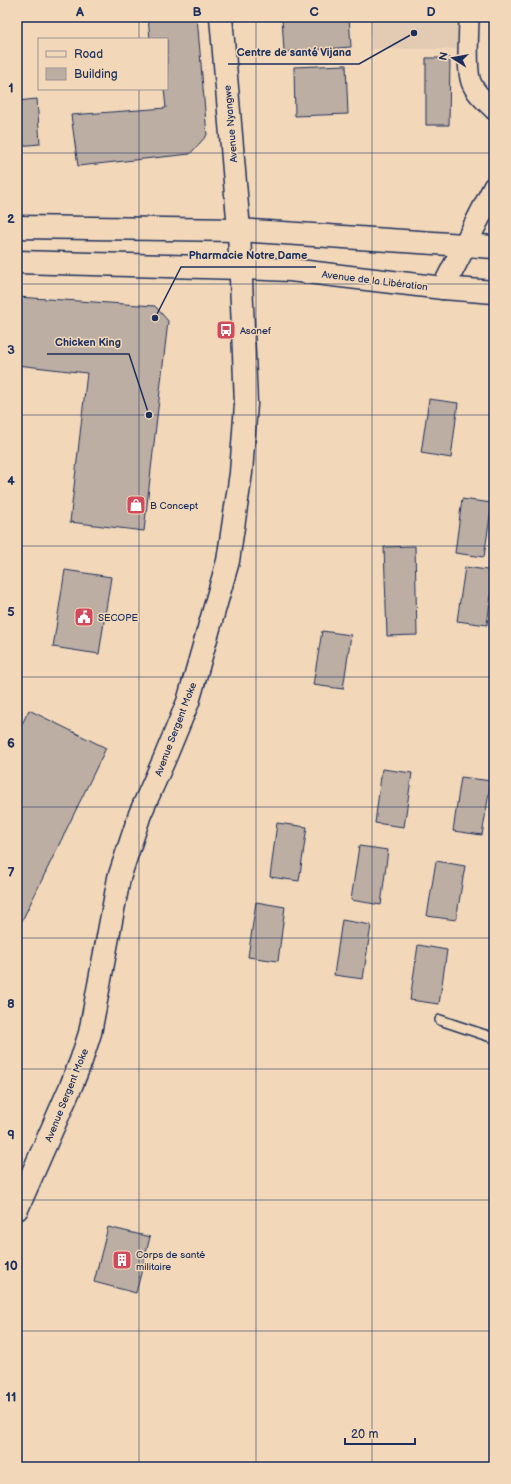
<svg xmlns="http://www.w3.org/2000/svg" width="511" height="1484" viewBox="0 0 511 1484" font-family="'Balsamiq Sans',sans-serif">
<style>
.built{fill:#e2cbb2}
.building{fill:#bdaea3;stroke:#1b2f5e}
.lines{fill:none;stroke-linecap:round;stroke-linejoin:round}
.service-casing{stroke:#1b2f5e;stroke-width:12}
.minor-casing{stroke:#1b2f5e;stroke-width:22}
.tertiary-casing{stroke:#1b2f5e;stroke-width:25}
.secondary-casing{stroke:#1b2f5e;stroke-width:25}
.primary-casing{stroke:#1b2f5e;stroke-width:25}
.service{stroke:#f2d8b9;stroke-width:9}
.minor{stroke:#f2d8b9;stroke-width:19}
.tertiary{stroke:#f2d8b9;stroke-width:22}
.secondary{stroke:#f2d8b9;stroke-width:22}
.primary{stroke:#f2d8b9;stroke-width:22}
.grid{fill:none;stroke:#1b2f5e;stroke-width:1;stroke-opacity:0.55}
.labels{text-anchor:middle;stroke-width:3;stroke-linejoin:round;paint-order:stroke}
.street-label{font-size:10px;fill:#1b2f5e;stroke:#f2d8b9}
.poi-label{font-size:10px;fill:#1b2f5e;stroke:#f2d8b9;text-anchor:start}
.leader{fill:none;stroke:#1b2f5e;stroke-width:1.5}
.callout-dot{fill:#1b2f5e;stroke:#f2d8b9;stroke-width:1.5}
.callout-label{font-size:11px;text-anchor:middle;font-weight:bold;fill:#1b2f5e;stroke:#f2d8b9;stroke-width:3;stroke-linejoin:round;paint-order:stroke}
.neatline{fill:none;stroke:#1b2f5e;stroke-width:1.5}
.grid-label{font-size:13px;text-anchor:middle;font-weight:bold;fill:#1b2f5e}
</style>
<rect width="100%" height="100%" fill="#f2d8b9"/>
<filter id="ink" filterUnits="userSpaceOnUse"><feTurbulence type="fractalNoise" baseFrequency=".025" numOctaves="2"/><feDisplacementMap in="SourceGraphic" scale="8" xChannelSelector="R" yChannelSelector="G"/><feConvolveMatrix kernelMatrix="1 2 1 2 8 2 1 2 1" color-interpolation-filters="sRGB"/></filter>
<g filter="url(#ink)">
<path class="built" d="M370,17H457V49H371Z"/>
<g class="building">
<path d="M111,17H136L111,19Z"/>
<path d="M148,17H197L207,135L190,154L78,166L71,115L166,108L164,89H167V39H150Z"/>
<path d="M282,17H349L351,47L284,52Z"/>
<path d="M426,58H450L449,125H426Z"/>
<path d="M346,65L348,114L295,116L294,67Z"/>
<path d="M37,99L40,144L17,146V101Z"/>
<path d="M17,297L155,306L168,321L144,531L70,522L87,373L17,365Z"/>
<path d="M429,399L458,403L451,458L421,453Z"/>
<path d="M462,499L492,503L484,557L455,553Z"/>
<path d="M415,546L417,635L387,636L384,547Z"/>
<path d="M465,567L494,571L487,625L457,621Z"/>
<path d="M65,570L111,577L99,654L53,647Z"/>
<path d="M322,631L351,635L343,689L313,685Z"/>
<path d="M29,710L106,748L17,931V734Z"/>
<path d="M382,769L412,773L404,827L375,823Z"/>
<path d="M461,777L491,781L482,835L453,831Z"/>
<path d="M277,823L307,827L299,881L270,877Z"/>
<path d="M359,846L388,850L381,905L351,900Z"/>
<path d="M436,861L465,866L456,920L427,916Z"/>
<path d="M256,902L285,907L278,961L248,957Z"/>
<path d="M342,920L371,925L363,979L334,975Z"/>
<path d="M418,945L447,950L439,1004L410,1000Z"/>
<path d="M494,998V1023L491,1022Z"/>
<path d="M108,1227L150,1237L136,1293L94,1282Z"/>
</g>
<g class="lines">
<defs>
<path id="service" d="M440,1020L494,1038"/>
<path id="minor" d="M469,17C469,33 466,68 471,82C475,93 486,102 494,110"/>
<path id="tertiary" d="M443,288L494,188"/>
<path id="secondary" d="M17,1209L71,1086L81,1061L90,1033L119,878L140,814L164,760L188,702L228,561L241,473L246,404L239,230L221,17"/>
<g id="primary">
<path d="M17,227L239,230L494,247"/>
<path d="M17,262L241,268L290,270L443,288L494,292"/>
</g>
</defs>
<use href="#service" class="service-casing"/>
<use href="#minor" class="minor-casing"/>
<use href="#tertiary" class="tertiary-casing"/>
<use href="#secondary" class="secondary-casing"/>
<use href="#primary" class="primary-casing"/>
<use href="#service" class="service"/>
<use href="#minor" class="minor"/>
<use href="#tertiary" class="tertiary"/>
<use href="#secondary" class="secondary"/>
<use href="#primary" class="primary"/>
</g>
</g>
<path class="grid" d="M139,17V39M256,17V1467M372,17V1467M139,89V1467M17,153H494M17,284H494M17,415H494M17,546H494M17,677H494M17,807H494M17,938H494M17,1069H494M17,1200H494M17,1331H494"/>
<defs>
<symbol id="bus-square" viewBox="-11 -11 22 22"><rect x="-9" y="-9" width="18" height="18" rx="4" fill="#d1495b" stroke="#f2d8b9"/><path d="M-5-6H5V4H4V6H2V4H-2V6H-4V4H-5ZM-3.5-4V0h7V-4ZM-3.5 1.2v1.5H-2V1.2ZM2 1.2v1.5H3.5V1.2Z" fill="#fff"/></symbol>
<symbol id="shop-square" viewBox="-11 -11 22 22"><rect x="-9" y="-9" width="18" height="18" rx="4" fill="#d1495b" stroke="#f2d8b9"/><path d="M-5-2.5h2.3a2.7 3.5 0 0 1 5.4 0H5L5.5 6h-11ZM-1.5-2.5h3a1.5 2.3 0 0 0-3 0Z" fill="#fff"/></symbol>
<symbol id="civic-square" viewBox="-11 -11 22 22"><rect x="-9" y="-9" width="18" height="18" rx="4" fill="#d1495b" stroke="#f2d8b9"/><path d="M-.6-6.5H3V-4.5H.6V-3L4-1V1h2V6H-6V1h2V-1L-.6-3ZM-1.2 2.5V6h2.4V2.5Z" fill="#fff"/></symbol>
<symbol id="building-square" viewBox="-11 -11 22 22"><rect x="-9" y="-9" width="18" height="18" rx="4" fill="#d1495b" stroke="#f2d8b9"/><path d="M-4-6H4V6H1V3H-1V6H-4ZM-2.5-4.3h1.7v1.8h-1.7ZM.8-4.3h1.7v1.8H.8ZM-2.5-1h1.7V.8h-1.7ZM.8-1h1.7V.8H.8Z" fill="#fff"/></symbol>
</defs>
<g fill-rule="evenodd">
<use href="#bus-square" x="215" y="319" width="22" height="22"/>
<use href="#shop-square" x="125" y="494" width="22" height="22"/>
<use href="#civic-square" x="73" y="606" width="22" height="22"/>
<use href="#building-square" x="111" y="1249" width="22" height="22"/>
</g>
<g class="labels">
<g class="street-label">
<text transform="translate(230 124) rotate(-95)" y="4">Avenue Nyangwe</text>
<text transform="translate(375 280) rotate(7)" y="4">Avenue de la Libération</text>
<text transform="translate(175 729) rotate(-69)" y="4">Avenue Sergent Moke</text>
<text transform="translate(66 1095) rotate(-68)" y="4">Avenue Sergent Moke</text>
</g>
<g class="poi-label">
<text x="240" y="334">Asanef</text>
<text x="150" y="509">B Concept</text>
<text x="98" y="621">SECOPE</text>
<text x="136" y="1258">Corps de santé<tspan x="136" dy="12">militaire</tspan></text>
</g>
</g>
<path class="leader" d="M414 33L359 64H228M155 318L181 267H316M149 415L129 354H47"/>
<g class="callout-dot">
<circle cx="414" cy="33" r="4"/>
<circle cx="155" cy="318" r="4"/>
<circle cx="149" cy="415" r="4"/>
</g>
<g class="callout-label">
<text x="294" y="56">Centre de santé Vijana</text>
<text x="248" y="259">Pharmacie Notre Dame</text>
<text x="88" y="346">Chicken King</text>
</g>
<rect width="511" height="1484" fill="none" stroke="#f2d8b9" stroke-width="44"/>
<rect x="38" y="38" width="130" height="52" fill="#f2d8b9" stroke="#9c9495"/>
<rect x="46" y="51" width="20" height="6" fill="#f2d8b9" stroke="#9c9495"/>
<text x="74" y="58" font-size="12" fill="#1b2f5e">Road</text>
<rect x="46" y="68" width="20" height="12" fill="#bdaea3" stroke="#9c9495"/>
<text x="74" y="78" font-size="12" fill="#1b2f5e">Building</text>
<g transform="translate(453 58) rotate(281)" stroke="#f2d8b9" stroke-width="3" paint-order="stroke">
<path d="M0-3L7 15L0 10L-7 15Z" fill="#1b2f5e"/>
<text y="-6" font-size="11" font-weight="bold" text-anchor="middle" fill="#1b2f5e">N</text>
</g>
<path d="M345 1438v6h70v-6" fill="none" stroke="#1b2f5e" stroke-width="2"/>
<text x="351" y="1438" font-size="12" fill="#1b2f5e" stroke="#f2d8b9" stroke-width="3" paint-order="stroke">20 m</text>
<rect x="22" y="22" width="467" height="1440" class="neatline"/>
<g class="grid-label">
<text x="80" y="16">A</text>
<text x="197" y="16">B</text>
<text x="314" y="16">C</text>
<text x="431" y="16">D</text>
<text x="11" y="92">1</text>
<text x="11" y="223">2</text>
<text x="11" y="354">3</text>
<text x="11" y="485">4</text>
<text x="11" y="616">5</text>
<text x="11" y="747">6</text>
<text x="11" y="877">7</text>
<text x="11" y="1008">8</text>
<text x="11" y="1139">9</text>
<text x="11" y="1270">10</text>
<text x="11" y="1401">11</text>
</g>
</svg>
